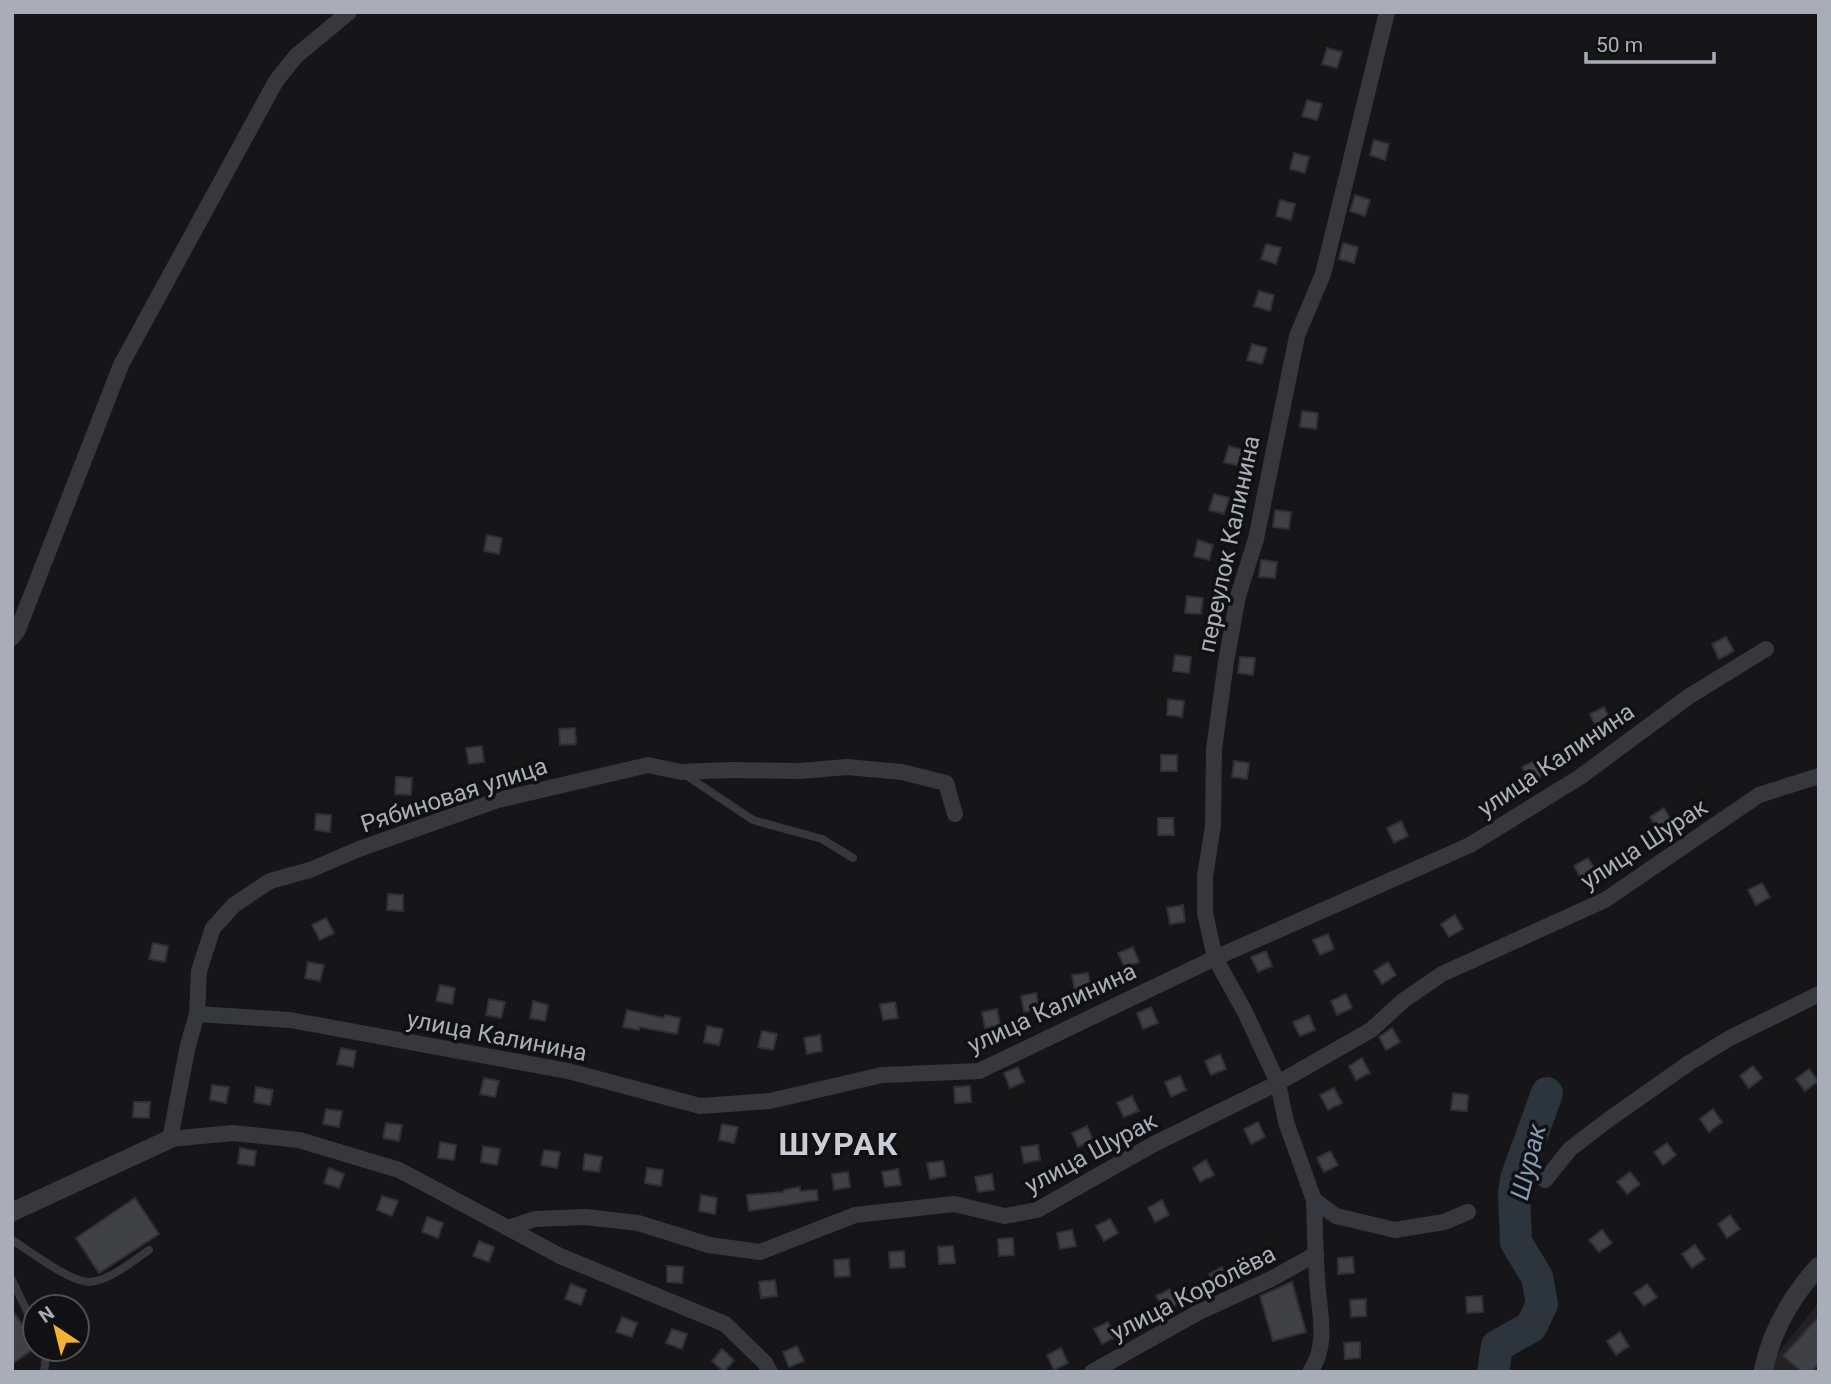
<svg xmlns="http://www.w3.org/2000/svg" width="1831" height="1384" viewBox="0 0 1831 1384" font-family="Roboto,sans-serif">
<style>
.built{fill:#222225}
.lines{fill:none;stroke-linecap:round;stroke-linejoin:round}
.river{stroke:#2c353c;stroke-width:32}
.building{fill:#404145;stroke:#303034;stroke-width:2}
.service{stroke:#37383d;stroke-width:8}
.minor{stroke:#37383d;stroke-width:16}
.tertiary{stroke:#37383d;stroke-width:19}
.labels{text-anchor:middle;stroke-width:7;stroke-linejoin:round;paint-order:stroke}
.street-label{font-size:24px;fill:#a8adb8;stroke:#111113}
.water-label{font-size:26px;font-style:italic;fill:#7f9bb3;stroke:#111113}
.district-label{font-size:32px;font-weight:bold;letter-spacing:2px;fill:#c9ccd4;stroke:#111113}
</style>
<rect width="100%" height="100%" fill="#161618"/>
<path class="built" d="M1819,1302V1372H1771L1774,1358Z"/>
<g class="lines">
<path class="river" d="M1493,1372L1497,1346L1531,1327L1542,1304L1537,1277L1516,1242L1514,1193L1516,1179L1547,1093"/>
</g>
<g class="building">
<path d="M1327,48L1342,52L1337,68L1322,64Z"/>
<path d="M1307,100L1322,104L1317,120L1302,116Z"/>
<path d="M1374,140L1389,144L1385,160L1370,155Z"/>
<path d="M1294,153L1309,157L1305,173L1290,169Z"/>
<path d="M1355,195L1370,200L1365,216L1350,211Z"/>
<path d="M1280,200L1295,204L1291,220L1276,216Z"/>
<path d="M1343,243L1358,247L1354,263L1339,259Z"/>
<path d="M1266,244L1281,248L1276,264L1261,259Z"/>
<path d="M1259,291L1274,295L1270,311L1254,306Z"/>
<path d="M1252,344L1267,348L1262,364L1247,360Z"/>
<path d="M1302,411L1318,413L1316,429L1300,427Z"/>
<path d="M1229,446L1244,450L1239,466L1224,462Z"/>
<path d="M1214,494L1229,498L1224,514L1209,510Z"/>
<path d="M1275,510L1291,512L1289,529L1273,527Z"/>
<path d="M487,535L502,538L499,554L484,551Z"/>
<path d="M1198,540L1213,545L1209,560L1194,556Z"/>
<path d="M1261,560L1277,562L1275,578L1259,577Z"/>
<path d="M1187,596L1203,598L1201,614L1185,613Z"/>
<path d="M1726,637L1734,651L1719,659L1712,644Z"/>
<path d="M1175,655L1191,657L1189,673L1173,671Z"/>
<path d="M1240,657L1255,658L1253,675L1238,673Z"/>
<path d="M1168,699L1184,701L1182,717L1167,715Z"/>
<path d="M1604,707L1611,722L1597,729L1590,714Z"/>
<path d="M575,728L576,744L560,745L559,729Z"/>
<path d="M482,746L484,762L469,764L466,748Z"/>
<rect x="1161" y="755" width="16" height="16"/>
<path d="M1536,760L1544,775L1530,782L1522,767Z"/>
<path d="M1234,761L1249,763L1247,779L1232,777Z"/>
<path d="M396,777L412,778L411,795L395,794Z"/>
<path d="M1664,808L1672,822L1658,830L1650,817Z"/>
<path d="M316,814L331,815L330,832L315,830Z"/>
<path d="M1158,818H1173L1174,835H1158Z"/>
<path d="M1401,821L1408,836L1394,843L1387,828Z"/>
<path d="M1588,858L1596,871L1582,880L1574,866Z"/>
<path d="M1762,883L1770,897L1756,905L1748,890Z"/>
<path d="M388,894L403,895V911L387,910Z"/>
<path d="M1183,905L1185,922L1170,924L1167,908Z"/>
<path d="M1455,915L1463,929L1449,937L1441,924Z"/>
<path d="M326,918L334,933L320,940L312,925Z"/>
<path d="M1328,934L1334,949L1320,955L1313,940Z"/>
<path d="M153,943L168,946L165,962L149,959Z"/>
<path d="M1133,947L1139,962L1125,968L1118,953Z"/>
<path d="M1266,951L1272,966L1258,972L1251,957Z"/>
<path d="M308,962L324,965L320,981L305,978Z"/>
<path d="M1388,962L1396,975L1382,984L1374,971Z"/>
<path d="M1088,973L1091,989L1075,992L1072,975Z"/>
<path d="M440,985L455,988L452,1004L436,1001Z"/>
<path d="M1036,993L1039,1009L1024,1012L1021,996Z"/>
<path d="M1346,994L1352,1008L1337,1015L1331,1001Z"/>
<path d="M489,999L505,1002L501,1018L486,1015Z"/>
<path d="M533,1001L548,1005L545,1021L530,1018Z"/>
<path d="M895,1002L898,1018L883,1020L880,1004Z"/>
<path d="M1151,1007L1158,1023L1143,1029L1137,1013Z"/>
<path d="M997,1009L1000,1025L985,1028L982,1012Z"/>
<path d="M627,1010L664,1018L665,1015L680,1018L677,1034L639,1027V1030L623,1027Z"/>
<path d="M1309,1015L1315,1030L1300,1036L1293,1022Z"/>
<path d="M707,1026L723,1029L719,1045L704,1042Z"/>
<path d="M1392,1028L1400,1042L1386,1050L1379,1037Z"/>
<path d="M762,1031L777,1034L773,1050L758,1047Z"/>
<path d="M820,1035L822,1051L807,1054L804,1038Z"/>
<path d="M341,1048L356,1051L353,1067L337,1064Z"/>
<path d="M1220,1054L1226,1069L1211,1075L1205,1061Z"/>
<path d="M1362,1058L1370,1073L1356,1080L1349,1066Z"/>
<path d="M1753,1066L1762,1078L1749,1088L1740,1076Z"/>
<path d="M1018,1067L1024,1082L1010,1088L1004,1073Z"/>
<path d="M1809,1069L1818,1081L1805,1091L1796,1079Z"/>
<path d="M1180,1076L1186,1090L1171,1097L1165,1082Z"/>
<path d="M484,1078L499,1081L495,1097L480,1094Z"/>
<path d="M212,1085L229,1087L226,1103L210,1100Z"/>
<path d="M970,1086L971,1102L955,1103L954,1087Z"/>
<path d="M256,1087L273,1090L270,1105L254,1102Z"/>
<path d="M1334,1088L1342,1103L1328,1110L1320,1095Z"/>
<path d="M1453,1093L1468,1095L1467,1111L1451,1110Z"/>
<path d="M1132,1096L1139,1111L1124,1117L1117,1103Z"/>
<path d="M134,1102H150L149,1118L133,1117Z"/>
<path d="M326,1109L342,1111L339,1127L323,1124Z"/>
<path d="M1713,1109L1722,1122L1709,1132L1700,1119Z"/>
<path d="M1258,1122L1265,1137L1251,1144L1244,1129Z"/>
<path d="M386,1123L402,1125L399,1141L383,1138Z"/>
<path d="M722,1124L738,1127L734,1143L719,1140Z"/>
<path d="M1087,1126L1093,1140L1078,1147L1072,1133Z"/>
<path d="M440,1142L456,1145L454,1160L438,1158Z"/>
<path d="M1667,1143L1676,1155L1663,1165L1654,1152Z"/>
<path d="M1038,1145L1040,1160L1024,1163L1021,1147Z"/>
<path d="M483,1146L500,1149L497,1165L481,1162Z"/>
<path d="M240,1148L256,1151L254,1166L238,1164Z"/>
<path d="M544,1150L560,1152L557,1168L541,1165Z"/>
<path d="M1330,1151L1338,1165L1324,1172L1317,1158Z"/>
<path d="M585,1154L602,1157L599,1172L583,1170Z"/>
<path d="M1206,1160L1214,1175L1200,1182L1193,1168Z"/>
<path d="M943,1161L946,1176L930,1179L927,1163Z"/>
<path d="M329,1168L344,1174L339,1188L324,1183Z"/>
<path d="M647,1168L663,1170L661,1186L645,1183Z"/>
<path d="M898,1169L901,1185L885,1187L882,1172Z"/>
<path d="M848,1172L850,1187L834,1190L832,1174Z"/>
<path d="M1630,1172L1640,1184L1627,1194L1617,1182Z"/>
<path d="M992,1174L994,1190L978,1192L975,1177Z"/>
<path d="M800,1187V1191L817,1190L818,1200L749,1211L747,1195L784,1192V1190Z"/>
<path d="M701,1195L717,1198L715,1214L699,1211Z"/>
<path d="M382,1196L398,1201L392,1216L377,1210Z"/>
<path d="M135,1198L159,1234L99,1273L76,1238Z"/>
<path d="M1162,1200L1169,1215L1155,1222L1148,1208Z"/>
<path d="M1730,1215L1740,1229L1727,1238L1718,1224Z"/>
<path d="M427,1217L443,1223L438,1238L422,1232Z"/>
<path d="M1110,1219L1118,1233L1104,1241L1096,1226Z"/>
<path d="M1072,1230L1076,1246L1060,1249L1057,1233Z"/>
<path d="M1602,1230L1612,1243L1599,1252L1589,1240Z"/>
<path d="M1013,1238L1014,1255L999,1256L998,1239Z"/>
<path d="M479,1241L494,1247L489,1262L473,1256Z"/>
<path d="M1695,1245L1705,1259L1692,1268L1682,1254Z"/>
<path d="M953,1246L955,1263L939,1264L938,1247Z"/>
<path d="M904,1251L905,1267L890,1268L889,1252Z"/>
<path d="M1353,1257L1354,1273L1338,1274V1258Z"/>
<path d="M849,1259L850,1276L835,1277L834,1260Z"/>
<path d="M667,1266L683,1267L682,1283L667,1282Z"/>
<path d="M1222,1267L1230,1281L1216,1288L1209,1274Z"/>
<path d="M775,1280L777,1296L761,1298L759,1282Z"/>
<path d="M1292,1282L1306,1332L1273,1341L1260,1296Z"/>
<path d="M571,1284L586,1290L581,1305L565,1299Z"/>
<path d="M1647,1284L1657,1297L1644,1306L1634,1293Z"/>
<path d="M1170,1289L1178,1304L1164,1311L1156,1296Z"/>
<path d="M1482,1296L1483,1312L1467,1313L1466,1297Z"/>
<path d="M1366,1299V1316L1351,1317L1350,1300Z"/>
<path d="M12,1310L35,1343V1348L12,1364Z"/>
<path d="M1819,1316V1363L1811,1372H1802L1783,1356Z"/>
<path d="M622,1317L637,1323L632,1337L616,1332Z"/>
<path d="M1108,1322L1116,1337L1102,1344L1094,1329Z"/>
<path d="M672,1329L687,1334L682,1349L666,1343Z"/>
<path d="M1620,1332L1629,1346L1616,1355L1607,1341Z"/>
<path d="M1360,1342V1358L1345,1359L1344,1343Z"/>
<path d="M797,1346L804,1361L789,1367L783,1352Z"/>
<path d="M1061,1348L1068,1363L1054,1370L1047,1355Z"/>
<path d="M722,1349L734,1360L724,1372L712,1361Z"/>
</g>
<g class="lines">
<g class="service">
<path d="M684,774L753,820L822,839L853,858"/>
<path d="M12,1240C30,1251 71,1283 90,1282C109,1281 134,1260 149,1250"/>
<path d="M12,1280L35,1328"/>
<path d="M44,1372L47,1349"/>
</g>
<g class="minor">
<path d="M12,638L17,632L121,365L276,81L296,56L349,12"/>
<path d="M955,814L946,783L902,772L847,767L800,771L730,770L681,772L648,765L498,800L359,849L310,870L270,881L234,905L213,928L199,971L197,1014L188,1045L170,1139L233,1133L299,1140L399,1170L508,1228L535,1219L585,1217L638,1223L709,1245L760,1252L855,1215L954,1204L1005,1216L1037,1210L1154,1144L1278,1083L1371,1030L1404,1000L1442,974L1605,900L1759,795L1819,776"/>
<path d="M197,1014L290,1020L568,1071L700,1106L770,1101L882,1075L979,1071L1215,958L1470,845L1580,777L1688,697L1766,649"/>
<path d="M1545,1180L1570,1149L1608,1120L1689,1063L1730,1038L1819,994"/>
<path d="M1314,1200L1286,1122L1278,1083L1245,1012L1215,958L1205,913V876L1213,826L1214,749L1226,662L1238,596L1256,539L1297,336L1323,274L1387,12"/>
<path d="M508,1228L560,1256L725,1324L765,1363L770,1372"/>
<path d="M1092,1372L1197,1313L1271,1279L1316,1254"/>
<path d="M1310,1372C1330,1344 1318,1308 1317,1277C1315,1251 1315,1226 1314,1200L1336,1216L1395,1230L1444,1222L1468,1212"/>
</g>
<g class="tertiary">
<path d="M12,1212L170,1139"/>
<path d="M1763,1372C1771,1331 1791,1297 1819,1266"/>
</g>
</g>
<g class="labels">
<g class="street-label">
<text transform="translate(1229 544) rotate(-78)" y="8">переулок Калинина</text>
<text transform="translate(1556 760) rotate(-34)" y="8">улица Калинина</text>
<text transform="translate(454 795) rotate(-18)" y="8">Рябиновая улица</text>
<text transform="translate(1644 844) rotate(-33)" y="8">улица Шурак</text>
<text transform="translate(1052 1008) rotate(-25)" y="8">улица Калинина</text>
<text transform="translate(497 1036) rotate(11)" y="8">улица Калинина</text>
<text transform="translate(1091 1153) rotate(-28)" y="8">улица Шурак</text>
<text transform="translate(1193 1293) rotate(-27)" y="8">улица Королёва</text>
</g>
<g class="water-label">
<text transform="translate(1528 1162) rotate(-76)" y="9">Шурак</text>
</g>
<g class="district-label">
<text x="839" y="1155">ШУРАК</text>
</g>
</g>
<rect width="1831" height="1384" fill="none" stroke="#a8adb8" stroke-width="28"/>
<g transform="translate(56 1328) rotate(325)"><circle r="33" fill="#111113" stroke="#4d4f55" stroke-width="2"/>
<path d="M0-5L12 26L0 18L-12 26Z" fill="#f2b134"/>
<text y="-10" font-size="19" font-weight="bold" text-anchor="middle" fill="#a8adb8">N</text>
</g>
<path d="M1586 52v10h128v-10" fill="none" stroke="#a8adb8" stroke-width="3.5"/>
<text x="1596" y="52" font-size="21" fill="#a8adb8" stroke="#111113" stroke-width="5" paint-order="stroke">50 m</text>
</svg>
